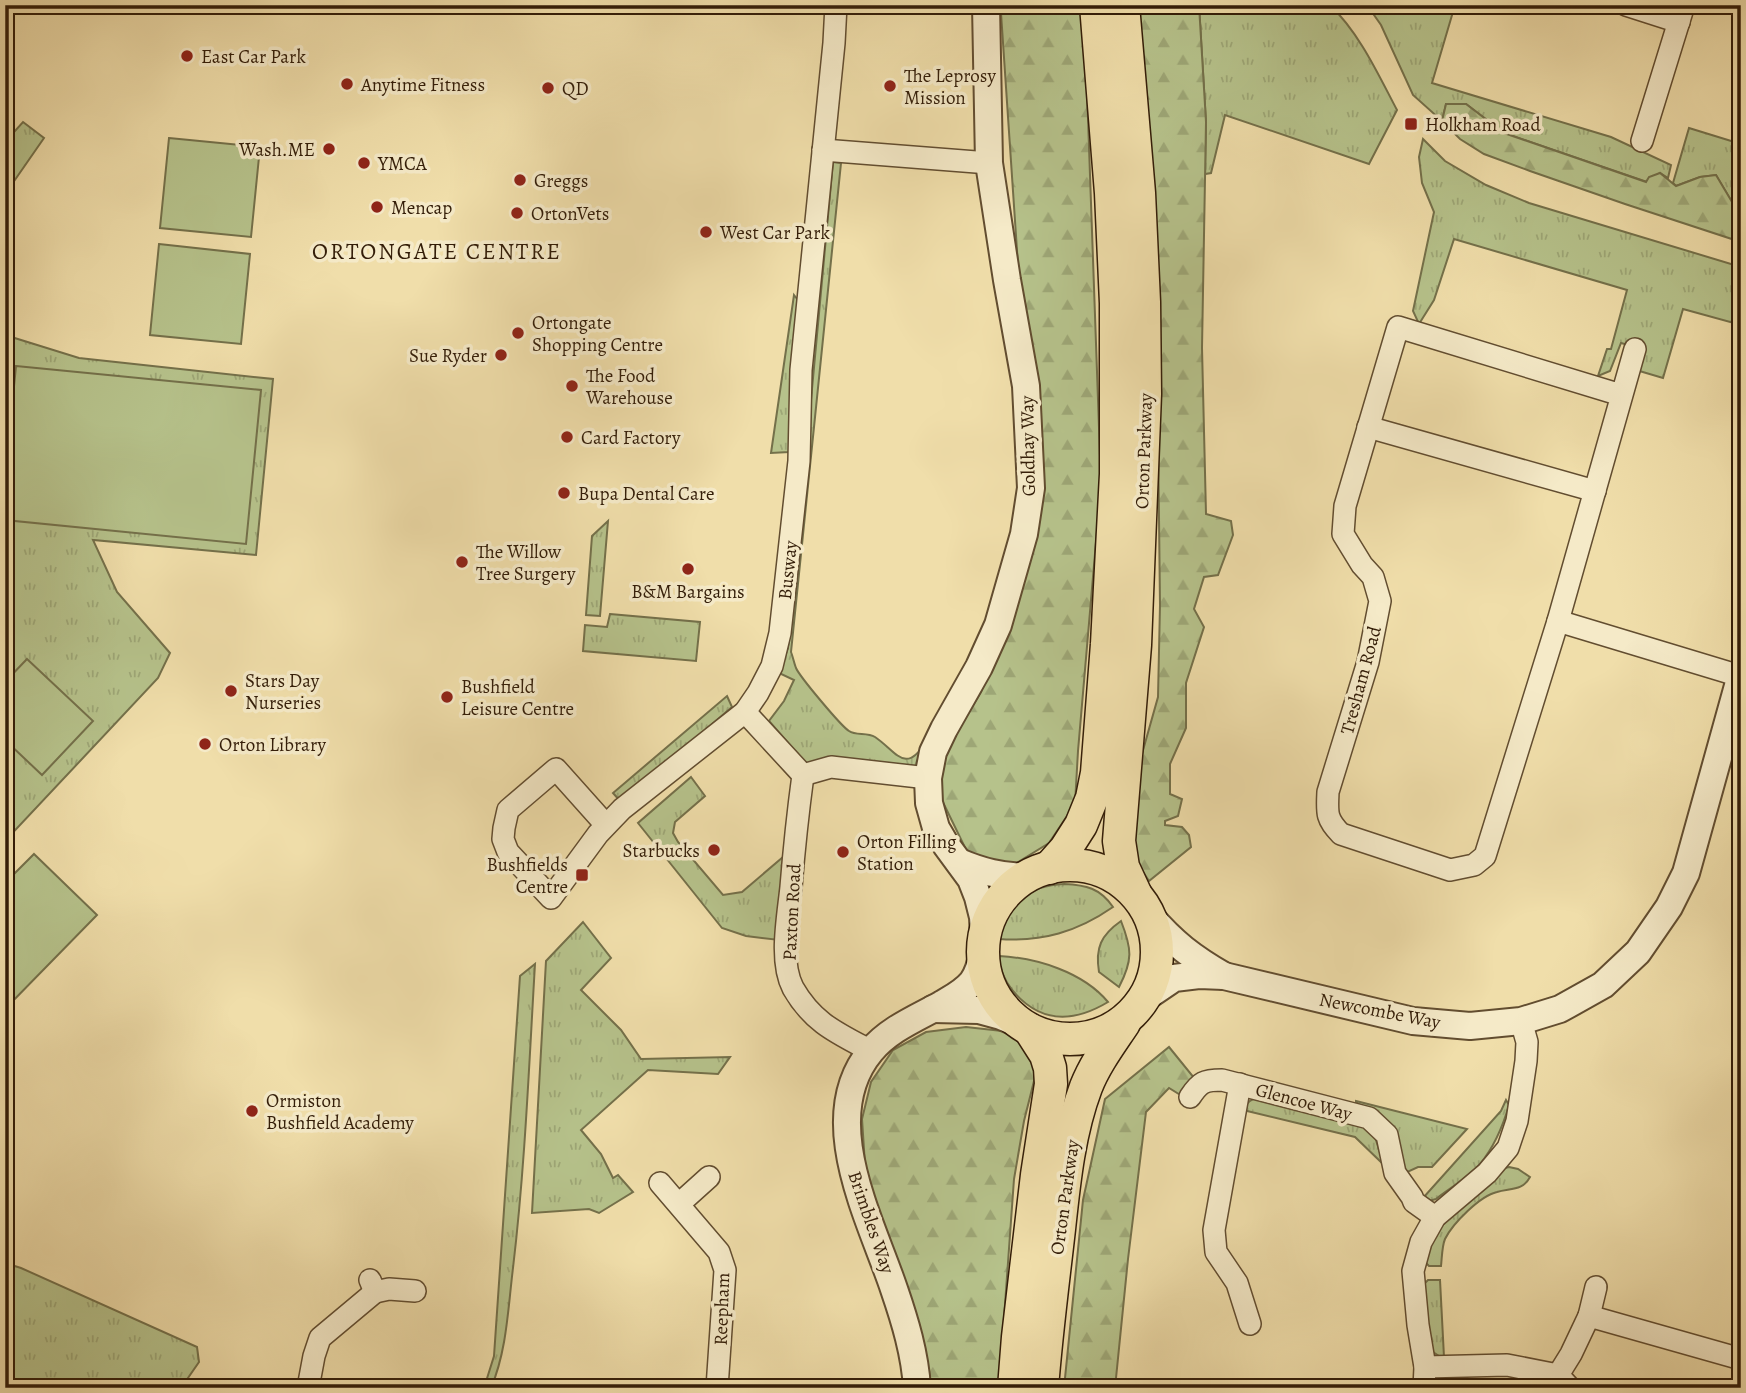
<svg xmlns="http://www.w3.org/2000/svg" width="1746" height="1393" viewBox="0 0 1746 1393" font-family="Alegreya,serif">
<style>
.grass{fill:url(#grass-tufts);stroke:#74704a;stroke-width:2}
.forest{fill:url(#forest-firs);stroke:#74704a;stroke-width:2}
.pitch{fill:#b6c28b;stroke:#74704a;stroke-width:2}
.lines{fill:none;stroke-linecap:round;stroke-linejoin:round}
.minor-casing{stroke:#624d30;stroke-width:24}
.tertiary-casing{stroke:#624d30;stroke-width:30}
.primary-casing{stroke:#331d08;stroke-width:35}
.minor{stroke:#f5eac8;stroke-width:21}
.tertiary{stroke:#f5eac8;stroke-width:26}
.primary{stroke:#f0deaa;stroke-width:32}
.poi-dot{fill:#8f2418;stroke:#f5eac8;stroke-width:2.5}
.labels{text-anchor:middle;stroke-width:7;stroke-linejoin:round;paint-order:stroke}
.poi-label{font-size:19px;fill:#331d08;stroke:#f5eac8;text-anchor:start}
.street-label{font-size:19px;fill:#331d08;stroke:#f5eac8}
.quarter-label{font-size:23px;letter-spacing:2px;fill:#331d08;stroke:#f5eac8}
</style>
<defs>
<pattern id="grass-tufts" width="24" height="20" patternUnits="userSpaceOnUse" patternTransform="scale(1.75)"><rect width="24" height="20" fill="#b6c28b"/><path d="M3 7l-1-3M5 7V3M7 7l1-3M15 17l-1-3M17 17v-4M19 17l1-3" fill="none" stroke="#9da676"/></pattern>
<pattern id="forest-firs" width="22" height="20" patternUnits="userSpaceOnUse" patternTransform="scale(1.75)"><rect width="22" height="20" fill="#b6c28b"/><path d="M5 1l3.5 6h-7zM16 11l3.5 6h-7z" fill="#9da676"/></pattern>
</defs>
<rect width="100%" height="100%" fill="#f0deaa"/>
<filter id="stains"><feTurbulence type="fractalNoise" baseFrequency=".00286" numOctaves="4"/><feColorMatrix values="0 0 0 0 .2 0 0 0 0 .09 0 0 0 0 .02 0 0 0 .5 -.17"/></filter>
<radialGradient id="worn" r=".72"><stop offset=".6" stop-color="#630" stop-opacity="0"/><stop offset="1" stop-color="#630" stop-opacity=".3"/></radialGradient>
<g class="grass">
<path d="M1199,5H1330C1360,34 1378,74 1397,110L1369,164L1225,115L1211,173L1205,174L1206,122Z"/>
<path d="M1367,5H1455L1432,83L1611,137L1671,165L1668,178L1660,173L1647,182L1504,133L1466,104H1446L1442,121L1413,95L1381,25Z"/>
<path d="M23,122L44,138L10,187L5,189V142Z"/>
<path d="M1689,128L1741,144V205L1732,202L1716,175L1700,177L1676,186L1673,183Z"/>
<path d="M1423,139L1445,161L1486,185L1529,203L1741,267V325L1683,309L1663,378L1636,370L1639,348L1621,343L1610,371L1598,376L1607,349H1611L1627,290L1454,239L1434,300L1419,324L1413,311L1434,212L1422,183L1419,157Z"/>
<path d="M833,162L841,163L791,652C793,657 794,663 796,668C800,677 841,726 849,731C856,736 867,732 875,737C897,752 905,775 926,742L925,764L907,771L810,768L769,721L784,701L794,680L779,673L788,648Z"/>
<path d="M794,295L801,304L789,452L771,453Z"/>
<path d="M5,335L79,358L273,379L256,555L93,540L117,592L170,653L158,678L5,841Z"/>
<path d="M608,521L600,616L586,615L592,536Z"/>
<path d="M610,614L700,622L696,661L583,651L585,625L607,627Z"/>
<path d="M727,696L732,707L621,802L613,793Z"/>
<path d="M691,777L705,796L675,822L673,833L678,842L723,895L742,892L783,857L779,940L746,936L722,928L638,823Z"/>
<path d="M1064,884C1086,885 1100,888 1113,907C1077,932 1042,942 999,939C1004,904 1030,885 1064,884Z"/>
<path d="M1121,921C1132,949 1133,960 1119,987L1099,972C1095,948 1101,935 1121,921Z"/>
<path d="M583,922L611,958L581,990L621,1030L641,1059L730,1057L718,1074L648,1070L581,1130L601,1154L613,1178L618,1175L633,1192L599,1213L589,1209L532,1213L546,961Z"/>
<path d="M999,956C1037,958 1083,972 1108,1002C1073,1023 1040,1023 1013,991C1005,981 999,969 999,956Z"/>
<path d="M535,964C529,1065 525,1167 513,1268C508,1308 507,1350 491,1388H484L494,1356L520,976Z"/>
<path d="M1259,1097L1350,1118L1374,1134L1384,1165L1355,1137L1243,1110C1247,1102 1251,1099 1259,1097Z"/>
<path d="M1506,1100L1509,1105C1503,1126 1494,1147 1480,1164C1468,1178 1450,1188 1436,1199L1429,1201L1423,1198L1501,1111Z"/>
<path d="M1356,1101L1467,1129L1432,1167H1418L1403,1174L1377,1112L1356,1103Z"/>
<path d="M1509,1167L1518,1169L1530,1177C1523,1191 1510,1188 1497,1192C1480,1196 1453,1223 1445,1239C1442,1246 1442,1257 1441,1266H1429L1424,1261L1439,1224L1501,1169Z"/>
<path d="M5,1263L21,1268L197,1347L199,1362L181,1388H5Z"/>
<path d="M1428,1280H1440L1444,1357L1439,1356L1430,1350L1422,1286Z"/>
</g>
<g class="forest">
<path d="M1006,5L1084,6L1101,484L1078,751L1075,804L1049,843L1015,864L972,862L937,790L943,755L981,692L1034,547L1038,382L1021,310L1001,13Z"/>
<path d="M1138,5H1199L1206,122L1202,348L1206,514L1231,521L1233,535L1218,575L1204,577L1194,609L1204,627L1186,683V728L1170,764V794L1182,799L1178,816L1165,821V825L1182,827L1189,835L1191,847L1149,881L1132,855L1140,761L1158,697L1160,605L1156,253Z"/>
<path d="M1446,104H1466L1504,133L1646,182L1649,177L1660,173L1676,186L1700,177L1716,175L1732,202L1741,205V242L1625,204L1530,171L1484,154L1460,139L1442,121Z"/>
<path d="M966,1027L1020,1033L1037,1069L1024,1121L1014,1179L999,1388H924L866,1180L862,1119L871,1082L893,1050L926,1032Z"/>
<path d="M1169,1047L1195,1079L1182,1096L1169,1088L1146,1112L1128,1259L1115,1388H1064L1083,1200L1105,1099Z"/>
</g>
<g class="pitch">
<path d="M169,138L260,147L251,237L160,228Z"/>
<path d="M159,244L250,254L241,344L150,335Z"/>
<path d="M16,366L261,390L246,544L5,520V478Z"/>
<path d="M27,659L93,721L42,775L5,740V682Z"/>
<path d="M34,854L97,915L5,1009V883Z"/>
</g>
<g class="lines">
<defs>
<g id="minor">
<path d="M1626,5L1679,22"/>
<path d="M1642,141L1684,5"/>
<path d="M823,150L989,163"/>
<path d="M1621,395L1398,327L1345,506L1343,534L1362,565L1373,577L1380,601L1368,662L1328,792C1327,813 1326,819 1341,834L1450,870L1474,865L1485,856L1558,621L1635,349"/>
<path d="M1368,427L1595,491"/>
<path d="M1558,621L1740,676"/>
<path d="M745,712L803,775C798,812 794,850 791,887C788,917 779,961 793,988C813,1023 837,1033 871,1051"/>
<path d="M803,775L831,767L928,778"/>
<path d="M606,825L556,769L508,810L504,828L503,839L508,852L551,898L598,834L622,809L745,712L758,693L772,666L780,633L799,461L801,370L834,43L836,5"/>
<path d="M1240,1084L1214,1230L1216,1252L1237,1283L1250,1324"/>
<path d="M1190,1097C1200,1082 1204,1080 1222,1080L1369,1118L1387,1135L1395,1173L1412,1197L1414,1202L1435,1217"/>
<path d="M660,1183L719,1252L725,1270L717,1388"/>
<path d="M679,1204L709,1177"/>
<path d="M370,1280L375,1292L389,1289L415,1291"/>
<path d="M1589,1316L1596,1287"/>
<path d="M1425,1367L1507,1365L1558,1375L1570,1388"/>
<path d="M1558,1375L1571,1354L1589,1316L1741,1359"/>
<path d="M308,1388L314,1356L320,1338L375,1292"/>
<path d="M1424,1388L1425,1367L1418,1325L1413,1271L1421,1242L1435,1217L1487,1173L1508,1148L1517,1121L1526,1061L1527,1042L1521,1021"/>
</g>
<g id="tertiary">
<path d="M959,862C983,872 1000,876 1026,877"/>
<path d="M1150,916C1173,943 1193,958 1224,976"/>
<path d="M984,938L983,917L978,897L971,879L946,845L936,828L929,803L928,778L933,752L944,729L979,667L998,625L1024,534L1031,488L1026,386L1007,280L989,163L986,5"/>
<path d="M1146,997L1174,978L1199,975L1224,976L1413,1021L1470,1026L1521,1021L1560,1009L1603,985L1638,952L1669,907L1686,873L1741,675"/>
<path d="M933,1009L979,1010L1001,1016L1022,1025"/>
<path d="M917,1388C915,1354 905,1321 894,1289C871,1220 815,1118 871,1051C889,1029 917,1018 942,1004C952,998 964,992 972,982C979,973 981,963 983,952"/>
</g>
<g id="primary">
<path d="M1123,5L1139,193L1144,302L1145,394L1135,645L1119,841L1123,867L1135,893"/>
<circle cx="1070" cy="952" r="87"/>
<path d="M1049,868L1065,850L1081,825L1092,798L1097,773L1107,644L1116,474V303L1111,193L1096,5"/>
<path d="M1014,1388L1018,1337L1037,1175L1051,1084L1050,1068L1046,1055L1030,1030"/>
<path d="M1042,1388C1046,1335 1053,1282 1059,1229C1064,1182 1069,1132 1086,1087C1095,1064 1110,1044 1124,1023"/>
</g>
</defs>
<use href="#minor" class="minor-casing"/>
<use href="#tertiary" class="tertiary-casing"/>
<use href="#primary" class="primary-casing"/>
<use href="#minor" class="minor"/>
<use href="#tertiary" class="tertiary"/>
<use href="#primary" class="primary"/>
</g>
<g class="poi-dot">
<circle cx="187" cy="56" r="7"/>
<circle cx="347" cy="84" r="7"/>
<circle cx="890" cy="86" r="7"/>
<circle cx="548" cy="88" r="7"/>
<rect x="1404" y="117" width="14" height="14" rx="3.5"/>
<circle cx="329" cy="149" r="7"/>
<circle cx="364" cy="163" r="7"/>
<circle cx="520" cy="180" r="7"/>
<circle cx="377" cy="207" r="7"/>
<circle cx="517" cy="213" r="7"/>
<circle cx="706" cy="232" r="7"/>
<circle cx="518" cy="333" r="7"/>
<circle cx="501" cy="355" r="7"/>
<circle cx="572" cy="386" r="7"/>
<circle cx="567" cy="437" r="7"/>
<circle cx="564" cy="493" r="7"/>
<circle cx="462" cy="562" r="7"/>
<circle cx="688" cy="569" r="7"/>
<circle cx="231" cy="691" r="7"/>
<circle cx="447" cy="697" r="7"/>
<circle cx="205" cy="744" r="7"/>
<circle cx="714" cy="850" r="7"/>
<circle cx="843" cy="852" r="7"/>
<rect x="575" y="868" width="14" height="14" rx="3.5"/>
<circle cx="252" cy="1111" r="7"/>
</g>
<g class="labels">
<g class="poi-label">
<text x="201" y="63">East Car Park</text>
<text x="904" y="82">The Leprosy<tspan x="904" dy="22">Mission</tspan></text>
<text x="361" y="91">Anytime Fitness</text>
<text x="562" y="95">QD</text>
<text x="1425" y="131">Holkham Road</text>
<text x="315" y="156" text-anchor="end">Wash.ME</text>
<text x="378" y="170">YMCA</text>
<text x="534" y="187">Greggs</text>
<text x="391" y="214">Mencap</text>
<text x="531" y="220">OrtonVets</text>
<text x="720" y="239">West Car Park</text>
<text x="532" y="329">Ortongate<tspan x="532" dy="22">Shopping Centre</tspan></text>
<text x="487" y="362" text-anchor="end">Sue Ryder</text>
<text x="586" y="382">The Food<tspan x="586" dy="22">Warehouse</tspan></text>
<text x="581" y="444">Card Factory</text>
<text x="578" y="500">Bupa Dental Care</text>
<text x="476" y="558">The Willow<tspan x="476" dy="22">Tree Surgery</tspan></text>
<text x="688" y="598" text-anchor="middle">B&amp;M Bargains</text>
<text x="245" y="687">Stars Day<tspan x="245" dy="22">Nurseries</tspan></text>
<text x="461" y="693">Bushfield<tspan x="461" dy="22">Leisure Centre</tspan></text>
<text x="219" y="751">Orton Library</text>
<text x="857" y="848">Orton Filling<tspan x="857" dy="22">Station</tspan></text>
<text x="700" y="857" text-anchor="end">Starbucks</text>
<text x="568" y="871" text-anchor="end">Bushfields<tspan x="568" dy="22">Centre</tspan></text>
<text x="266" y="1107">Ormiston<tspan x="266" dy="22">Bushfield Academy</tspan></text>
</g>
<g class="street-label">
<text transform="translate(1027 446) rotate(-91)" y="7">Goldhay Way</text>
<text transform="translate(1143 451) rotate(-88)" y="7">Orton Parkway</text>
<text transform="translate(787 570) rotate(-84)" y="7">Busway</text>
<text transform="translate(1360 680) rotate(-75)" y="7">Tresham Road</text>
<text transform="translate(791 912) rotate(-87)" y="7">Paxton Road</text>
<text transform="translate(1380 1010) rotate(11)" y="7">Newcombe Way</text>
<text transform="translate(1304 1101) rotate(15)" y="7">Glencoe Way</text>
<text transform="translate(1064 1197) rotate(-82)" y="7">Orton Parkway</text>
<text transform="translate(872 1222) rotate(71)" y="7">Brimbles Way</text>
<text transform="translate(721 1309) rotate(-88)" y="7">Reepham</text>
</g>
<g class="quarter-label">
<text x="437" y="259">ORTONGATE CENTRE</text>
</g>
</g>
<rect width="1746" height="1393" fill="none" stroke="#f0deaa" stroke-width="28"/>
<rect x="7" y="7" width="1732" height="1379" fill="none" stroke="#331d08" stroke-width="3.5"/>
<rect x="14" y="14" width="1718" height="1365" fill="none" stroke="#331d08" stroke-width="2"/>
<rect width="100%" height="100%" filter="url(#stains)"/>
<rect width="100%" height="100%" fill="url(#worn)"/>
</svg>
